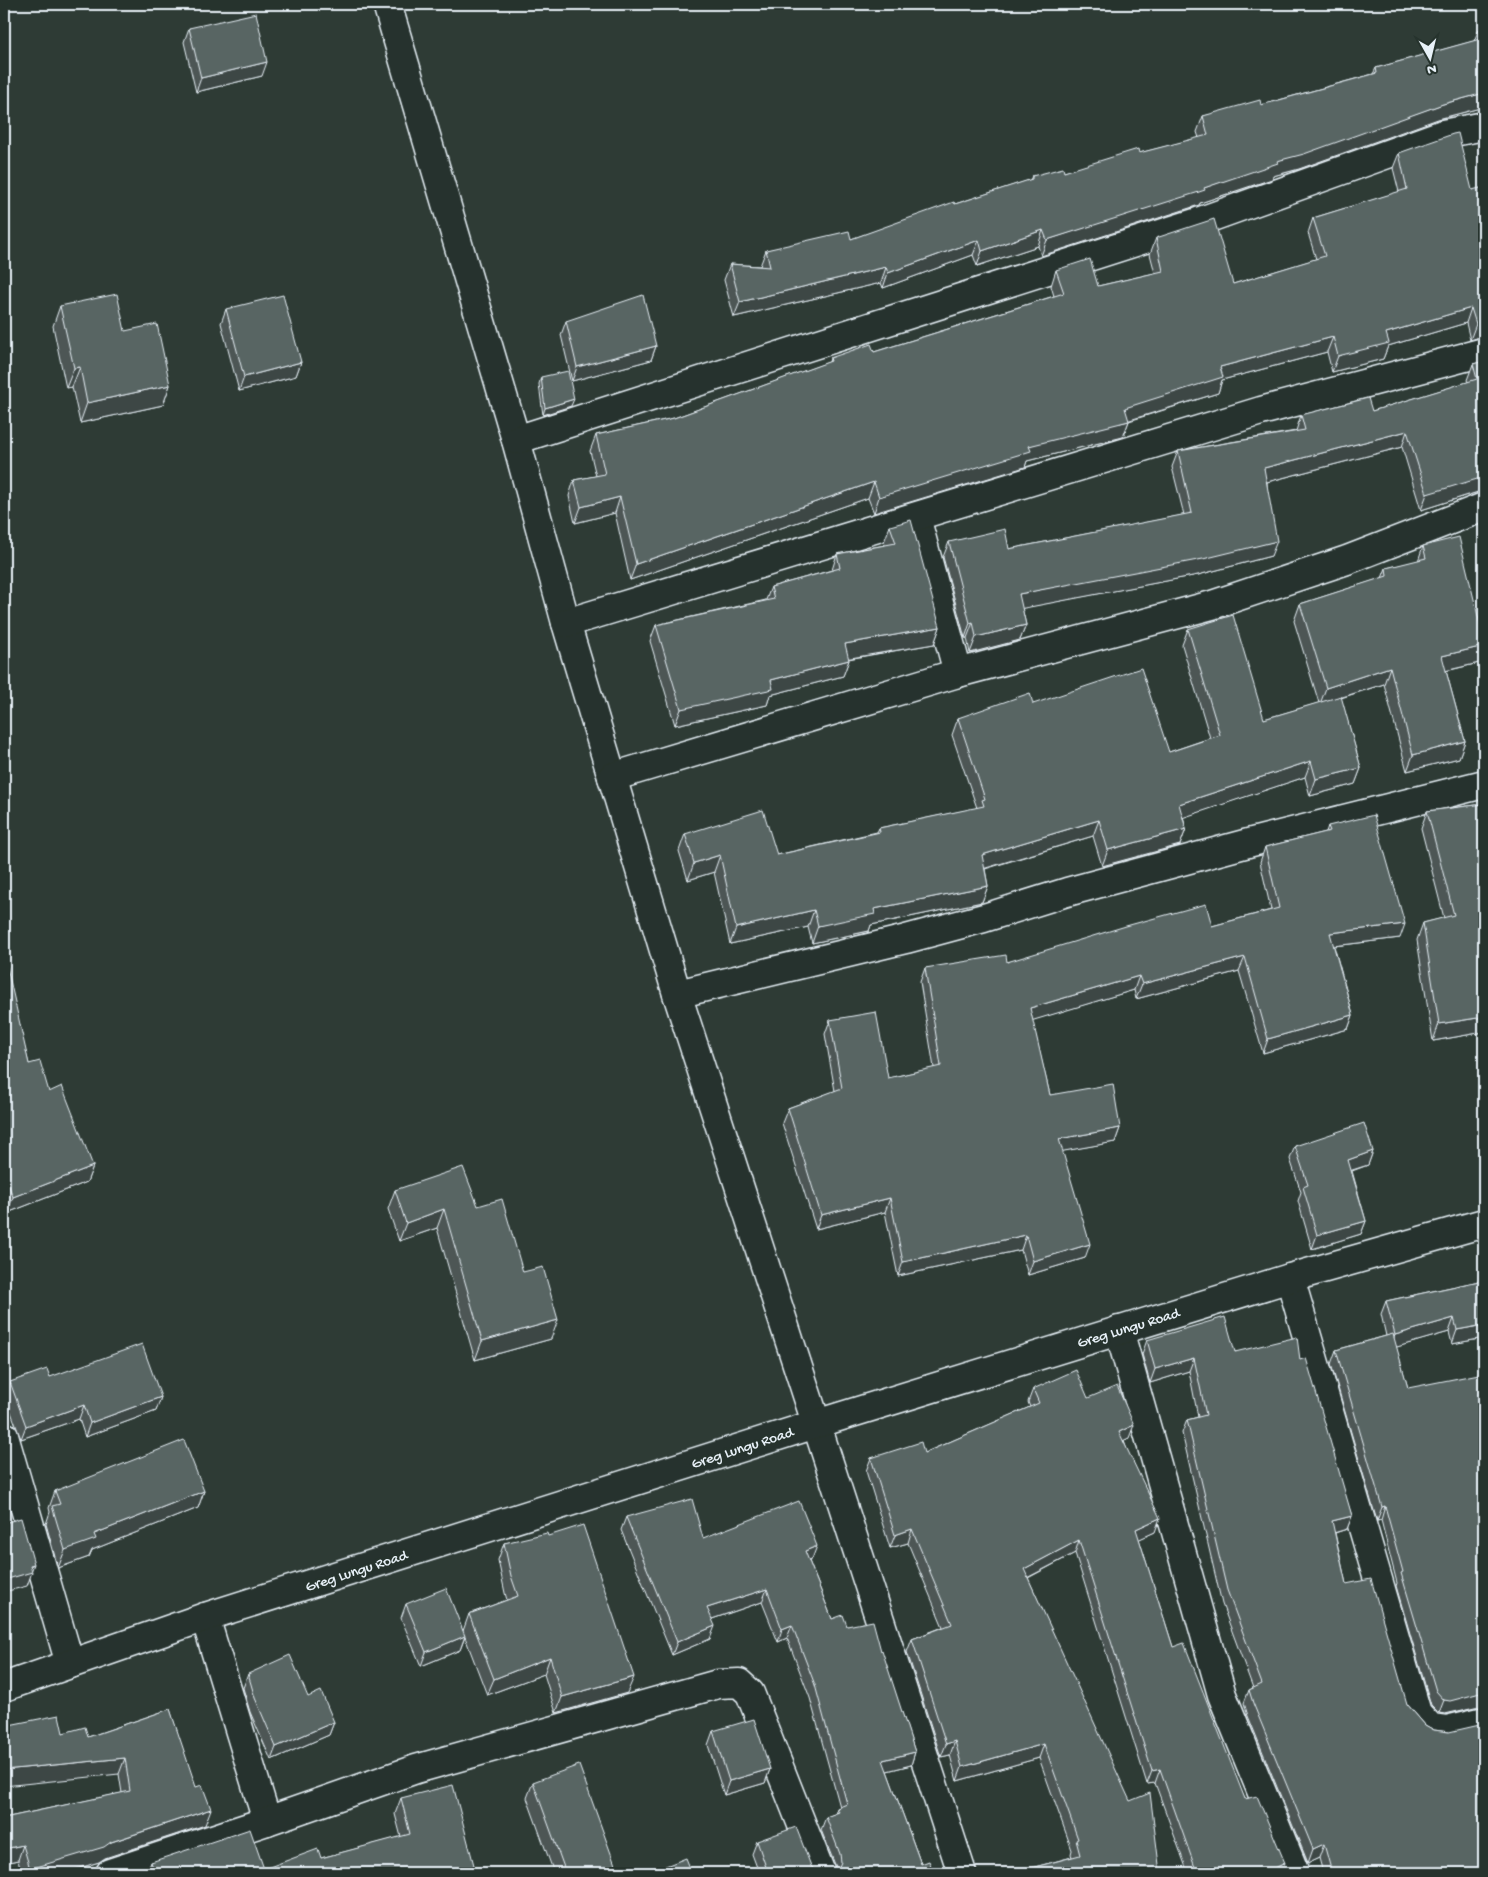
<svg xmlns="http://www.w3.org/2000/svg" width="1488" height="1877" viewBox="0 0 1488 1877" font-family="'Gochi Hand',sans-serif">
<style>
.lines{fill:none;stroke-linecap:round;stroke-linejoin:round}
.minor-casing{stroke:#e8f1f8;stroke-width:31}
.tertiary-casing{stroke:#e8f1f8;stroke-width:31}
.minor{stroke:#26332d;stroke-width:28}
.tertiary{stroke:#26332d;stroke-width:28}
.wall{fill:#4d5755;stroke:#e8f1f8}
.shaded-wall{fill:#3e4745;stroke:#e8f1f8}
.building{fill:#596563;stroke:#e8f1f8}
.labels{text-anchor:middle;stroke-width:5;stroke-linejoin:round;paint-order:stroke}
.street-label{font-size:15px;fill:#e8f1f8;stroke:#26332d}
</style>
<rect width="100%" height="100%" fill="#2e3b35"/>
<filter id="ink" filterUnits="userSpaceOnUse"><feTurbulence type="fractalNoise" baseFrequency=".02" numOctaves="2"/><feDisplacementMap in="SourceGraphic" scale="10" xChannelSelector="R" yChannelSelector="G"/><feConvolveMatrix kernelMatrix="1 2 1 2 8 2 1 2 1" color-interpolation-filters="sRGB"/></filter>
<g filter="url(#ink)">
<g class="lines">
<defs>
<g id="minor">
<path d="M387,4L516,440L566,623L677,994L962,1873"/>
<path d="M516,440L1198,222L1443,134L1484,126"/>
<path d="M916,517L958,673"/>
<path d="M566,623L1261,411L1484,352"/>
<path d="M612,777L958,673L1212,605L1347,560L1484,507"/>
<path d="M677,994L906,939L984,918L1067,892L1252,842L1484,784"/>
<path d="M1290,1278L1417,1713L1431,1728L1446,1730L1484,1721"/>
<path d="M1119,1330L1222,1695L1295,1873"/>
<path d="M4,1436L70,1664"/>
<path d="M205,1617L267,1821"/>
<path d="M110,1873L267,1821L416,1769L718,1684L739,1683L750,1693L821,1873"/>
</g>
<path id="tertiary" d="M4,1687L205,1617L816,1424L1290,1278L1484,1223"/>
</defs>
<use href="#minor" class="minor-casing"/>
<use href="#tertiary" class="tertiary-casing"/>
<use href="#minor" class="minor"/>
<use href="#tertiary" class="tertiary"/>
</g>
<g class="wall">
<path d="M189,28L262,76L196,92L184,42Z"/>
<path d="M1484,28V107L1438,119L1299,169L1273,176L1272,179L1200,203L1199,205L1193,207L1041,256L1038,246L977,266L973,255L883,288L881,283L734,317L724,280L730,264L760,266L766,250L851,239L955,204L1030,180L1032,176L1064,172L1199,138L1197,132L1203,116L1261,105L1373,74L1376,68L1474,41L1479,29Z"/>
<path d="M1399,153L1472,190L1480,337L1470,340L1466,323L1388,346L1383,359L1332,372L1327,352L1222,380L1218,393L1129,421L1123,437L1027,461L1025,467L874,513L868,498L630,580L615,513L575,523L569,496L574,480L596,476L590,451L596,435L674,418L829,362L830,358L874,352L1054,296L1051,286L1056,270L1098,286L1155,273L1150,254L1156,238L1233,284L1316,259L1308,233L1313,218L1399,192L1393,168Z"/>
<path d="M60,306L125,331L170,385L163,405L80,423L72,387L66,388L53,326Z"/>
<path d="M226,309L301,362L296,376L239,391L221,323Z"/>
<path d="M566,321L656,346L651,360L572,381L561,335Z"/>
<path d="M1484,354V479L1483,480L1478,492L1421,510L1402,447L1267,482L1271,556L1198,575L1022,608L1026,625L1020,640L970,653L967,638H965L943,557L949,542L1009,549L1184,515L1172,467L1178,451L1296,431L1301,415L1372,411L1468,382L1467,380L1473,364L1481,362Z"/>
<path d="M541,377L571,406L543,415L539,384Z"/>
<path d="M890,526L940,627L934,644L848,659L849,660L843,676L770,695L767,705L675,725L650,641L656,625L766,600L771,587L832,570L837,554L885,545L884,542Z"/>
<path d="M1423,546L1479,663L1446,671L1465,741L1459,758L1407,771L1384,684L1341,698L1361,768L1355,784L1310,796L1305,777L1183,817L1186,829L1180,845L1102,866L1093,836L985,869L988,886L982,902L871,925L869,931L812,943L808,927L730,944L714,872L688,880L679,851L685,834L777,855L877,832L879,828L977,808L952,735L958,718L1033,704L1169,752L1210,738L1182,645L1188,629L1264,719L1319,703L1294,621L1300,604L1382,578L1386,568L1418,561Z"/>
<path d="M1484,804V1032L1433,1041L1417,940L1423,923L1444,918L1421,828L1427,811Z"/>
<path d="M1328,826L1400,938L1334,946L1353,1015L1348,1029L1263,1053L1239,971L1136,999L1134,990L1032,1020L1050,1095L1120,1128L1115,1142L1062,1151L1085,1258L1028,1275L1021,1250L898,1276L885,1212L816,1229L782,1123L788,1108L835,1091L825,1034L830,1020L888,1078L934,1068L920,982L925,968L1007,962L1212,926L1271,910L1260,862L1265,847L1326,832Z"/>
<path d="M4,967L29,1064L49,1092L93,1166L87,1182L7,1213L4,1204Z"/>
<path d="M1295,1146L1373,1151L1368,1165L1352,1171L1366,1221L1361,1234L1312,1249L1298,1201L1301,1192L1290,1159Z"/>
<path d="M395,1190L478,1206L551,1339L475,1360L437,1228L399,1241L388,1209Z"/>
<path d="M1484,1280V1338L1452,1344L1449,1332L1396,1347L1408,1388L1480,1706L1445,1714L1439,1713L1431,1705L1396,1586L1397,1583L1381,1520L1377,1521L1331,1364L1336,1350L1386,1336L1381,1314L1386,1301Z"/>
<path d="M1147,1340L1300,1360L1352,1516L1347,1529L1335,1533L1346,1584L1407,1704L1425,1725L1434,1730L1449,1732L1484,1873H1323L1319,1858L1308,1863L1248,1716L1244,1703L1249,1690L1253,1688L1222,1604L1182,1433L1187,1420L1198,1417L1189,1371L1150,1383L1142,1354Z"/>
<path d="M50,1377L161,1397L156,1411L85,1437L79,1419L21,1439L5,1396L10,1382Z"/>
<path d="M1033,1389L1088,1398L1129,1438L1124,1441L1155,1532L1139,1539L1173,1647L1245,1799L1281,1873H1188L1155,1783L1147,1784L1075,1553L1028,1578L1160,1873H1016V1872L1072,1857L1071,1854L1072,1850L1039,1758L957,1781L950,1755L941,1757L907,1652L912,1639L943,1627L908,1543L890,1548L866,1471L871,1458L924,1453L1030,1407L1028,1402Z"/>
<path d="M55,1491H204L198,1508L92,1550L89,1557L58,1568L46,1524L50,1512L49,1508Z"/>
<path d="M626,1517L703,1538L812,1559L809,1561L832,1619L847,1626L881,1651L915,1752L911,1765L887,1771L921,1864L934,1873L836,1871V1867L821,1830L826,1817L835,1814L837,1808L840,1807L810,1698L787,1638L778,1642L762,1602L712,1619L710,1639L672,1655L621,1530Z"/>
<path d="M548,1536L627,1693L556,1713L544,1674L487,1695L465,1637L460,1650L421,1666L401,1618L406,1604L463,1631L469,1614L507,1600L505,1593L498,1560L504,1543Z"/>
<path d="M248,1674L308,1697L334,1722L329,1735L271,1760L250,1712L243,1688Z"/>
<path d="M170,1709L205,1825L105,1858L99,1862L63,1873H21L18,1860L4,1863V1818L122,1793L119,1774L63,1733L88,1737Z"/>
<path d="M713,1731L770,1769L765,1783L724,1795L708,1745Z"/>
<path d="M533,1782L618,1873H554L527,1798Z"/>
<path d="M401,1798L476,1873H147L151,1862L264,1869L321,1858L401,1837L395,1814Z"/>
<path d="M757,1841L811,1866L816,1872L819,1873H759L752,1854Z"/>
</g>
<g class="shaded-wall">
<path d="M267,62L262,76L196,92L201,78Z"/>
<path d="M1484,93V107L1438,119L1299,169L1273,176L1272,179L1200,203L1199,205L1041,256L1047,240L1204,188L1277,161L1443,104Z"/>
<path d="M1043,230L1038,246L977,266L982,251Z"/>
<path d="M979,240L973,255L883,288L888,273Z"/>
<path d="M886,267L881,283L734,317L740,302Z"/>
<path d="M1471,308L1466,323L1388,346L1383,359L1332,372L1338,356L1386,333Z"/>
<path d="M1484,322V337H1480L1470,340L1476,324Z"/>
<path d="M1333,337L1327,352L1222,380L1218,393L1120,423L1129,421L1123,437L1027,461L1025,467L874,513L879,497L1029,446L1125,408L1220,367Z"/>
<path d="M656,346L651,360L572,381L577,367Z"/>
<path d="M301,362L296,376L239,391L244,377Z"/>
<path d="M80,367L72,387L66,388L74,368Z"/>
<path d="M170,385L163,405L80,423L87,403Z"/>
<path d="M574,399L571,406L543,415L545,408Z"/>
<path d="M1407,431L1402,447L1259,484L1264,468Z"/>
<path d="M1484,465V479L1483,480L1478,492L1421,510L1427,494L1481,466Z"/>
<path d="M874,482L868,498L630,580L636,564Z"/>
<path d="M620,497L615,513L575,523L581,507Z"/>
<path d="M1277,541L1271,556L1198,575L1014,610L1019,594Z"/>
<path d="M973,622L967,638H965L970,623Z"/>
<path d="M1026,625L1020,640L970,653L976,637Z"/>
<path d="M940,627L934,644L839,660L845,644Z"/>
<path d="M1484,646V649L1479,663L1436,673L1442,656Z"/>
<path d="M849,660L843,676L770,695L767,705L675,725L681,709L771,680Z"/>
<path d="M1390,667L1384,684L1320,704L1326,688Z"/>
<path d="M1465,741L1459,758L1407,771L1413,755Z"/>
<path d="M1311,761L1305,777L1173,821L1179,804Z"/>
<path d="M1361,768L1355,784L1310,796L1316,779Z"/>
<path d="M1099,820L1093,836L976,871L982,855Z"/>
<path d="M1186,829L1180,845L1102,866L1108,850Z"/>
<path d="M720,855L714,872L688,880L694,863Z"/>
<path d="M988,886L982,902L871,925L869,931L812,943L818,926L874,909Z"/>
<path d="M814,910L808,927L730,944L736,928Z"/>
<path d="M1405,924L1400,938L1325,947L1330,933Z"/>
<path d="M1245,957L1239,971L1136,999L1142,984Z"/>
<path d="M1139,976L1134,990L1024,1023L1030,1008Z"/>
<path d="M1353,1015L1348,1029L1263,1053L1268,1039Z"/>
<path d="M1484,1017V1032L1433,1041L1439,1024Z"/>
<path d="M1120,1128L1115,1142L1053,1153L1059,1139Z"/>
<path d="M1373,1151L1368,1165L1343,1173L1348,1160Z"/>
<path d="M93,1166L87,1182L7,1213L13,1197Z"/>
<path d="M890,1198L885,1212L816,1229L821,1215Z"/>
<path d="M444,1209L437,1228L399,1241L406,1223Z"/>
<path d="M1366,1221L1361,1234L1312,1249L1317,1235Z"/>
<path d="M1026,1235L1021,1250L898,1276L903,1262Z"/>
<path d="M1090,1244L1085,1258L1028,1275L1033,1261Z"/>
<path d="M1454,1318L1449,1332L1390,1349L1395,1335Z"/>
<path d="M558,1320L551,1339L475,1360L482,1341Z"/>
<path d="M1484,1325V1338L1452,1344L1457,1330Z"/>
<path d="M1194,1358L1189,1371L1150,1383L1155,1369Z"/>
<path d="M161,1397L156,1411L85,1437L90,1423Z"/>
<path d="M84,1405L79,1419L21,1439L26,1426Z"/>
<path d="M1134,1425L1129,1438L1114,1445L1119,1432Z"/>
<path d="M204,1491L198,1508L92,1550L89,1557L58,1568L65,1550L94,1534Z"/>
<path d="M1385,1506L1381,1520L1377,1521L1382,1507Z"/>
<path d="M1352,1516L1347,1529L1327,1535L1332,1521Z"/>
<path d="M1160,1518L1155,1532L1131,1543L1136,1529Z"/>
<path d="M912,1529L908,1543L890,1548L895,1535Z"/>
<path d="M1079,1540L1075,1553L1019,1582L1024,1569Z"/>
<path d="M817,1546L812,1559L800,1564L805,1551Z"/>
<path d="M34,1564L31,1572H32L27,1586L4,1592V1580Z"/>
<path d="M767,1589L762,1602L703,1622L707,1608Z"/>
<path d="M792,1625L787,1638L778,1642L782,1629Z"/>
<path d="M715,1626L710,1639L672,1655L677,1642Z"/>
<path d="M465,1636L460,1650L421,1666L426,1652Z"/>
<path d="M550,1657L544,1674L487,1695L494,1679Z"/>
<path d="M634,1677L627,1693L556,1713L562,1697Z"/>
<path d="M1484,1692V1706H1480L1445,1714L1439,1713L1444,1700Z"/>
<path d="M334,1722L329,1735L271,1760L276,1747Z"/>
<path d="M955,1741L950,1755L941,1757L946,1744Z"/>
<path d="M1044,1744L1039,1758L957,1781L962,1767Z"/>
<path d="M915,1752L911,1765L879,1773L883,1760Z"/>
<path d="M125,1758L119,1774L4,1786V1770Z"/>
<path d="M770,1769L765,1783L724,1795L729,1781Z"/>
<path d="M1160,1769L1155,1783L1147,1784L1152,1771Z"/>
<path d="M211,1809L205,1825L105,1858L99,1862L63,1873H29L30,1869Z"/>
<path d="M1324,1844L1319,1858L1308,1863L1313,1849Z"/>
<path d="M23,1845L18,1860L4,1863V1849Z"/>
<path d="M1285,1863L1281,1873H1265Z"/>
</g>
<g class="building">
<path d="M256,13L267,62L201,78L189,28Z"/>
<path d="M1484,28V93L1443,104L1304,154L1277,161L1278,163L1204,188L1205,190L1199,192L1047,240L1043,230L982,251L979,240L888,273L886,267L740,302L730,264L770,267L766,250L849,231L851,239L954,202L955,204L1032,179V176L1063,168L1064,172L1138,149L1139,153L1208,135L1203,116L1260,100L1261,105L1377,73L1376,68L1480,39L1479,29Z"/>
<path d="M1458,133L1472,190L1484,187V322L1476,324L1471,308L1386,333L1389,343L1338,356L1333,337L1220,367L1223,377L1125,408L1129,421L1029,446L1031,451L879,497L874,482L636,564L620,497L581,507L574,480L605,474L596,435L674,418L831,361L830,358L871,344L874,352L1064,293L1056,270L1090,259L1098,286L1163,271L1156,238L1214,219L1233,284L1325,256L1313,218L1407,189L1399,153L1453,134Z"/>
<path d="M117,294L125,331L157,324L170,385L87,403L80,367L74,368L60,306Z"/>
<path d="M283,295L301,362L244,377L226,309Z"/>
<path d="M643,295L656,346L577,367L566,321Z"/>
<path d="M1484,361V465L1481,466L1484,477L1427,494L1407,431L1264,468L1277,541L1203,559L1019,594L1026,625L976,637L973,622L970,623L949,542L1005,529L1009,549L1192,513L1178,451L1305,430L1301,415L1368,398L1372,411L1477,379L1473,364Z"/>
<path d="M568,371L574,399L545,408L541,377Z"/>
<path d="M911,520L940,627L845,644L849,660L771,680L773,689L681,709L656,625L774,599L771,587L840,568L837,554L896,543L890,526Z"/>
<path d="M1459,537L1484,641V646L1442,656L1465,741L1413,755L1390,667L1326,688L1300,604L1387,576L1386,568L1426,558L1423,546Z"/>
<path d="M1233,615L1264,719L1341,696L1361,768L1316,779L1311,761L1179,804L1186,829L1108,850L1099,820L982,855L988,886L874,909L875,914L818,926L814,910L736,928L720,855L694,863L685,834L763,810L777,855L880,832L879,828L984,806L982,800L985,799L958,718L1030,693L1033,704L1141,668L1169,752L1220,735L1188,629Z"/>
<path d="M1484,804V1017L1439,1024L1423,923L1454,915L1427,811Z"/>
<path d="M1374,815L1405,924L1330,933L1353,1015L1268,1039L1245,957L1142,984L1139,976L1030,1008L1050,1095L1113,1084L1120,1128L1059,1139L1090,1244L1033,1261L1026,1235L903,1262L890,1198L821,1215L788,1108L842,1088L830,1020L876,1012L888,1078L941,1066L925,968L1006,955L1007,962L1126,926L1206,904L1212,926L1279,908L1265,847L1330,831L1328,826Z"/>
<path d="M4,967H7L29,1064L40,1061L49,1092L62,1086L93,1166L13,1197L4,1173Z"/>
<path d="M1364,1123L1373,1151L1348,1160L1366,1221L1317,1235L1303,1187L1308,1185L1295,1146Z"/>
<path d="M463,1167L478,1206L502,1199L523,1272L543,1267L558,1320L482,1341L444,1209L406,1223L395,1190Z"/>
<path d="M1484,1280V1325L1457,1330L1454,1318L1395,1335L1386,1301Z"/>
<path d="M1225,1317L1235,1352L1297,1337L1300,1360L1306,1358L1352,1516L1332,1521L1346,1584L1371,1579L1407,1704L1425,1725L1434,1730L1449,1732L1484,1724V1873H1332L1324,1844L1313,1849L1253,1703L1249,1690L1262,1684L1227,1590L1187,1420L1206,1415L1194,1358L1155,1369L1147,1340Z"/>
<path d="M1393,1334L1408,1388L1484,1373V1692L1450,1701L1444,1700L1436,1691L1401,1573L1403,1572L1385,1506L1382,1507L1336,1350Z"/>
<path d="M142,1344L161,1397L90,1423L84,1405L26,1426L10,1382L47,1369L50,1377Z"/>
<path d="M1076,1370L1088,1398L1117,1386L1134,1425L1119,1432L1160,1518L1136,1529L1173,1647L1184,1643L1245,1799L1257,1796L1285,1863L1265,1873H1197L1160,1769L1152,1771L1079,1540L1024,1569L1130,1801L1150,1793L1160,1873H1016V1872L1080,1855L1076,1840L1078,1839L1044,1744L962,1767L955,1741L946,1744L912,1639L952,1624L912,1529L895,1535L871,1458L921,1442L924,1453L1039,1403L1033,1389Z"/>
<path d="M184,1440L204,1491L94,1534L96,1539L65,1550L52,1506L60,1504L55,1491Z"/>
<path d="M692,1499L703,1538L799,1501L817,1546L805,1551L832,1619L843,1615L847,1626L873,1621L881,1651L882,1650L915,1752L883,1760L921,1864L929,1861L934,1873H833L838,1869L841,1862L840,1854L826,1817L839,1812L837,1808L847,1804L815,1685L792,1625L782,1629L767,1589L707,1608L715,1626L677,1642L626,1517Z"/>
<path d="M21,1518L34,1564L30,1565L32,1572L4,1580V1523Z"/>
<path d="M583,1525L634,1677L562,1697L550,1657L494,1679L469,1614L518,1596L511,1576L504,1543L547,1533L548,1536Z"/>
<path d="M446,1588L465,1636L426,1652L406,1604Z"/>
<path d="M290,1655L308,1697L321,1691L334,1722L276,1747L255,1698L248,1674Z"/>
<path d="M170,1709L196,1787L202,1785L211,1809L111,1842L104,1847L30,1869L23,1845L4,1849V1818L130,1791L125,1758L4,1770V1726L59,1715L63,1733L85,1727L88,1737Z"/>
<path d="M754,1719L770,1769L729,1781L713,1731Z"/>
<path d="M579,1765L618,1873H566L533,1782Z"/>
<path d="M453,1785L476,1873H155L151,1862L250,1829L264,1869L318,1849L321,1858L410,1834L401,1798Z"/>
<path d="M796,1827L811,1866L816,1872L819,1873H768L757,1841Z"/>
<path d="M686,1858L692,1873H648Z"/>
</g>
</g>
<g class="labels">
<g class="street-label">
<text transform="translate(1128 1327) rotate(-17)" y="5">Greg Lungu Road</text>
<text transform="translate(742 1447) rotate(-18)" y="5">Greg Lungu Road</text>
<text transform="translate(356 1570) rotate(-18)" y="5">Greg Lungu Road</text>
</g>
</g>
<rect width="1488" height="1877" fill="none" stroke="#26332d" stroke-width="20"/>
<rect x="10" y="10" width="1468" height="1857" fill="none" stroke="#e8f1f8" stroke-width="2" filter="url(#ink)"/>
<g transform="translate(1430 58) rotate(172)" stroke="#26332d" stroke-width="4" paint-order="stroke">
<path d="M0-4L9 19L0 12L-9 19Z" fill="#e8f1f8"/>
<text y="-8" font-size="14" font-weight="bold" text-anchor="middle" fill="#e8f1f8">N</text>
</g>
</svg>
